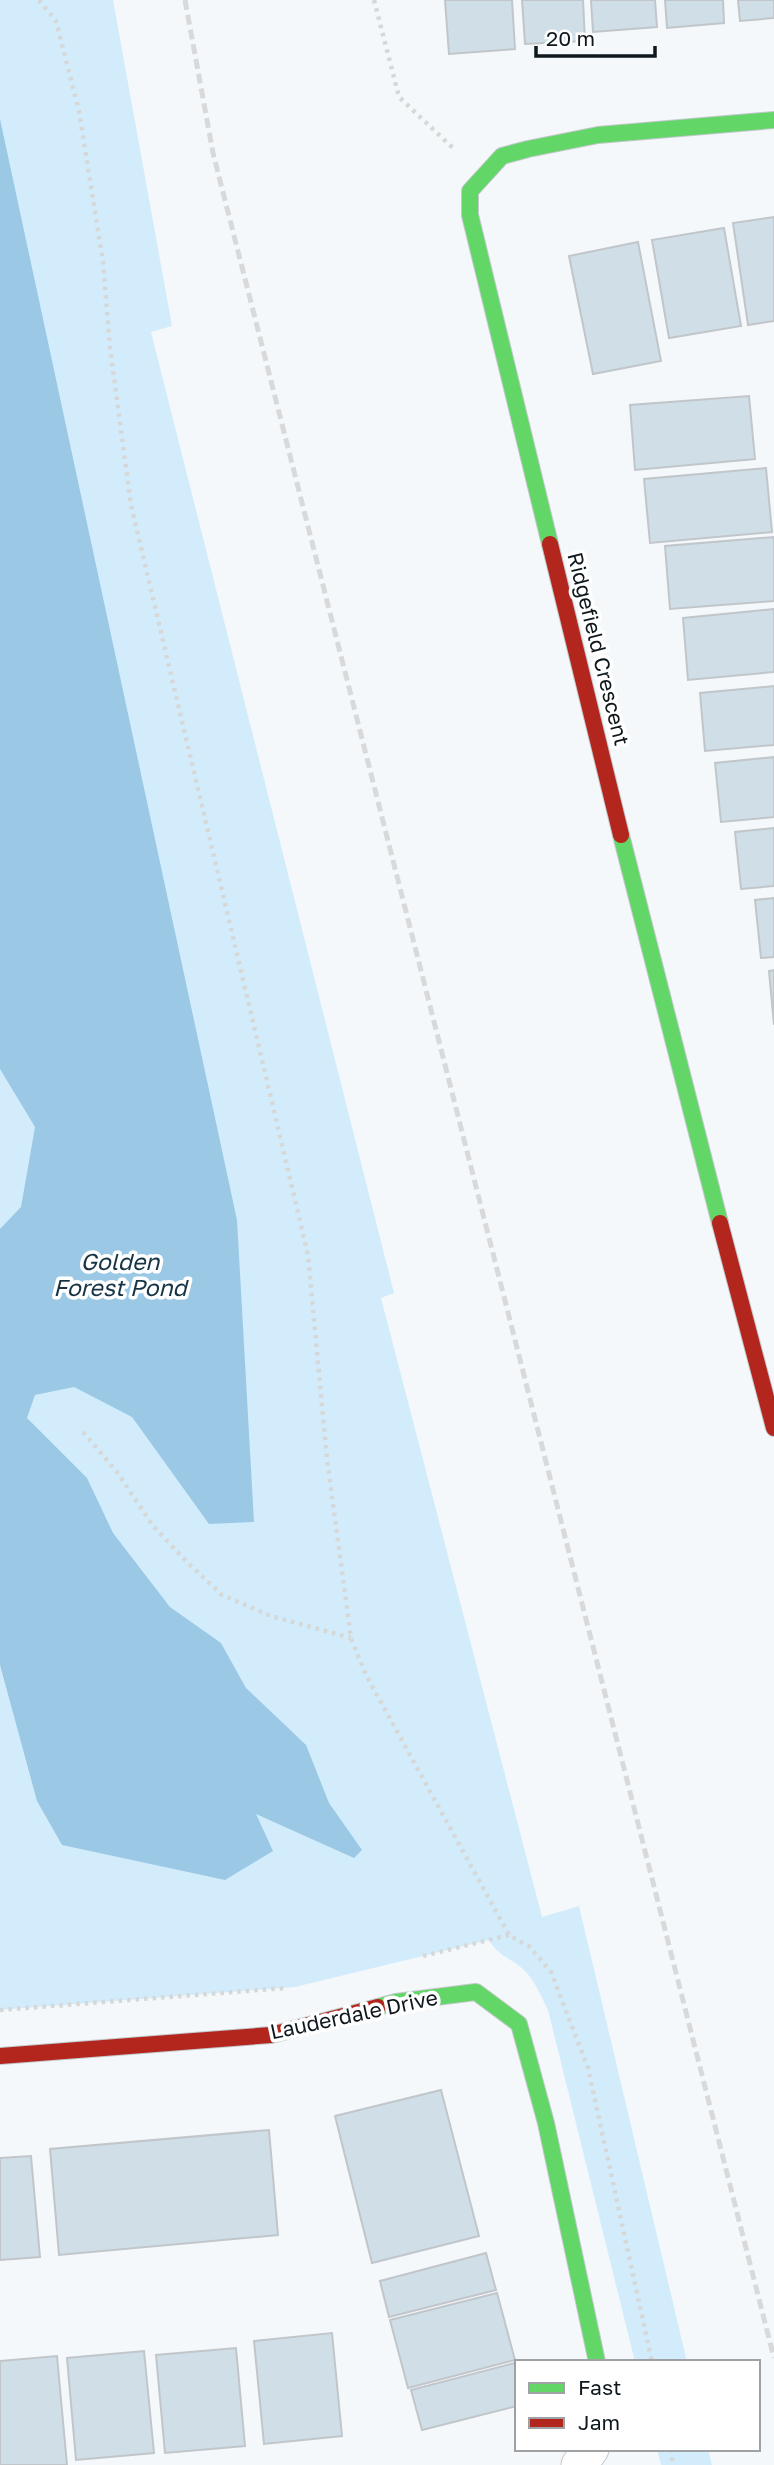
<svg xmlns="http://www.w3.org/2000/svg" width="774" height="2465" viewBox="0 0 774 2465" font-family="'Golos Text',sans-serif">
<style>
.green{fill:#d2ecfc}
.water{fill:#9bc9e5}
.building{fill:#d0dee7;stroke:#c0c6ca;stroke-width:2}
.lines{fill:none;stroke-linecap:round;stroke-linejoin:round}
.street-casing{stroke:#c2c8cc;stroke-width:37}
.fast-casing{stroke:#c2c8cc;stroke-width:18}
.jam-casing{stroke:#c2c8cc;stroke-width:18}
.path{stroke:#d6d8d8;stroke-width:4.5;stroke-dasharray:3.5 5;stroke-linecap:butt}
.street{stroke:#fefefe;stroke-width:35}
.fast{stroke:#63d668;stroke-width:16}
.jam{stroke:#b3261e;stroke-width:16}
.rail{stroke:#d8d9da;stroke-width:5;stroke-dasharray:10 5;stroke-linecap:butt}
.labels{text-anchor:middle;stroke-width:7;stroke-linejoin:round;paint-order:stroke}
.street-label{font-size:21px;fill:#0d171d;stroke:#fff}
.water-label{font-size:23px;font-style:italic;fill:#163445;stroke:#fff}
</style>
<rect width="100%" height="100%" fill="#f5f8fa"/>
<g class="green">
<path d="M0,0H113L172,326L151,332L394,1293L381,1298L542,1917L579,1906L687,2362H635L548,2010C541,1996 535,1981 524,1970C511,1958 498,1956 489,1940L295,1987L0,2010Z"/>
<path d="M657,2449H708L712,2465H661Z"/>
</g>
<path class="water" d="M0,119L237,1220L254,1522L209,1524L132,1417L74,1387L35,1395L27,1418L87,1478L113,1533L170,1607L221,1643L246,1688L306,1745L329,1803L362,1850L354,1858L256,1814L273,1851L225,1880L62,1845L37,1801L0,1665V1229L21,1207L35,1127L0,1069Z"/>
<g class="building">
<path d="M445,0H512L515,49L449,54Z"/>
<path d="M522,0H583L585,41L525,44Z"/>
<path d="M591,0H655L657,27L593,32Z"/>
<path d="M665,0H723L724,23L667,28Z"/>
<path d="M738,0H774V18L740,21Z"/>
<path d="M774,217V321L748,325L733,223Z"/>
<path d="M724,228L741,326L669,338L652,240Z"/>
<path d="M638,242L661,361L593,374L569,256Z"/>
<path d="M749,396L755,459L635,470L630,405Z"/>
<path d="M766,468L772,532L650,543L644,479Z"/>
<path d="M774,537V601L670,609L665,546Z"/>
<path d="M774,609V672L688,680L683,618Z"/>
<path d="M774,686V745L705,751L700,693Z"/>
<path d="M774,757V817L721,822L715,763Z"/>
<path d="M774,828V886L741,889L735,832Z"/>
<path d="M774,898V957L761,958L755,900Z"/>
<path d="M774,970V1025L769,971Z"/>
<path d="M441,2090L479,2236L372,2263L335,2116Z"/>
<path d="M269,2130L278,2235L59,2255L50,2149Z"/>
<path d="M31,2156L40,2257L0,2260V2158Z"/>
<path d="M486,2253L496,2290L389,2317L380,2281Z"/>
<path d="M497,2293L515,2360L408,2388L390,2320Z"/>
<path d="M332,2333L342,2436L264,2444L254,2341Z"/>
<path d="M236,2348L245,2446L165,2453L156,2355Z"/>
<path d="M144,2351L154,2453L76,2460L67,2358Z"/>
<path d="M57,2356L67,2465H0V2361Z"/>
<path d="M515,2363L517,2406L422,2430L411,2390Z"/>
</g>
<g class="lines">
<defs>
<path id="street" d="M579,2465L591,2449"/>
<g id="fast">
<path d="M550,544L470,215V191L502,156L528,149L598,135L774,120"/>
<path d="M621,835L720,1223"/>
<path d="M378,2007L396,2002L476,1992L519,2024L546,2123L597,2362"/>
</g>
<g id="jam">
<path d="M550,544L621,835"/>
<path d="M720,1223L774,1428"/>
<path d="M0,2056L271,2035L378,2007"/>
</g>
</defs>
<use href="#street" class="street-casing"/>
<use href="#fast" class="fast-casing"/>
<use href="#jam" class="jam-casing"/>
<g class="path">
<path d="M39,0L56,21L79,111L103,262L110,348L131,505L308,1255L327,1459L351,1638L366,1675L509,1935L530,1947L551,1972L588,2068L652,2362"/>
<path d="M374,0L399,97L454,149"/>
<path d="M83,1432L117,1472L153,1526L187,1562L222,1595L271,1616L351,1638"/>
<path d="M423,1956L509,1935"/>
<path d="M0,2010L285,1988"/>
<path d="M671,2449L673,2465"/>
</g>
<use href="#street" class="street"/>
<use href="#fast" class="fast"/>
<use href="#jam" class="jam"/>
<path class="rail" d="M185,0L213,153L774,2358"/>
</g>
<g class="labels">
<g class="street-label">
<text transform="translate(598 649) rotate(76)" y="7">Ridgefield Crescent</text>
<text transform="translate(354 2015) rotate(-12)" y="7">Lauderdale Drive</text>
</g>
<g class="water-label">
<text x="120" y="1270">Golden<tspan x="120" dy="26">Forest Pond</tspan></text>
</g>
</g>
<rect x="515" y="2360" width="245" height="91" fill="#ffffff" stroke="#9ea2a5" stroke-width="2"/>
<rect x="529" y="2383" width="35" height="10" fill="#63d668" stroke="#9ea2a5" stroke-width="2"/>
<text x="578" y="2395" font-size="21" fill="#0d171d">Fast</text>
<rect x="529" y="2418" width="35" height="10" fill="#b3261e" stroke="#9ea2a5" stroke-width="2"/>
<text x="578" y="2430" font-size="21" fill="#0d171d">Jam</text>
<path d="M536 46v10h119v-10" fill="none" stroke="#0d171d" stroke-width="3.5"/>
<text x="546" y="46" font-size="21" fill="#0d171d" stroke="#ffffff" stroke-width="5" paint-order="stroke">20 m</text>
</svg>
